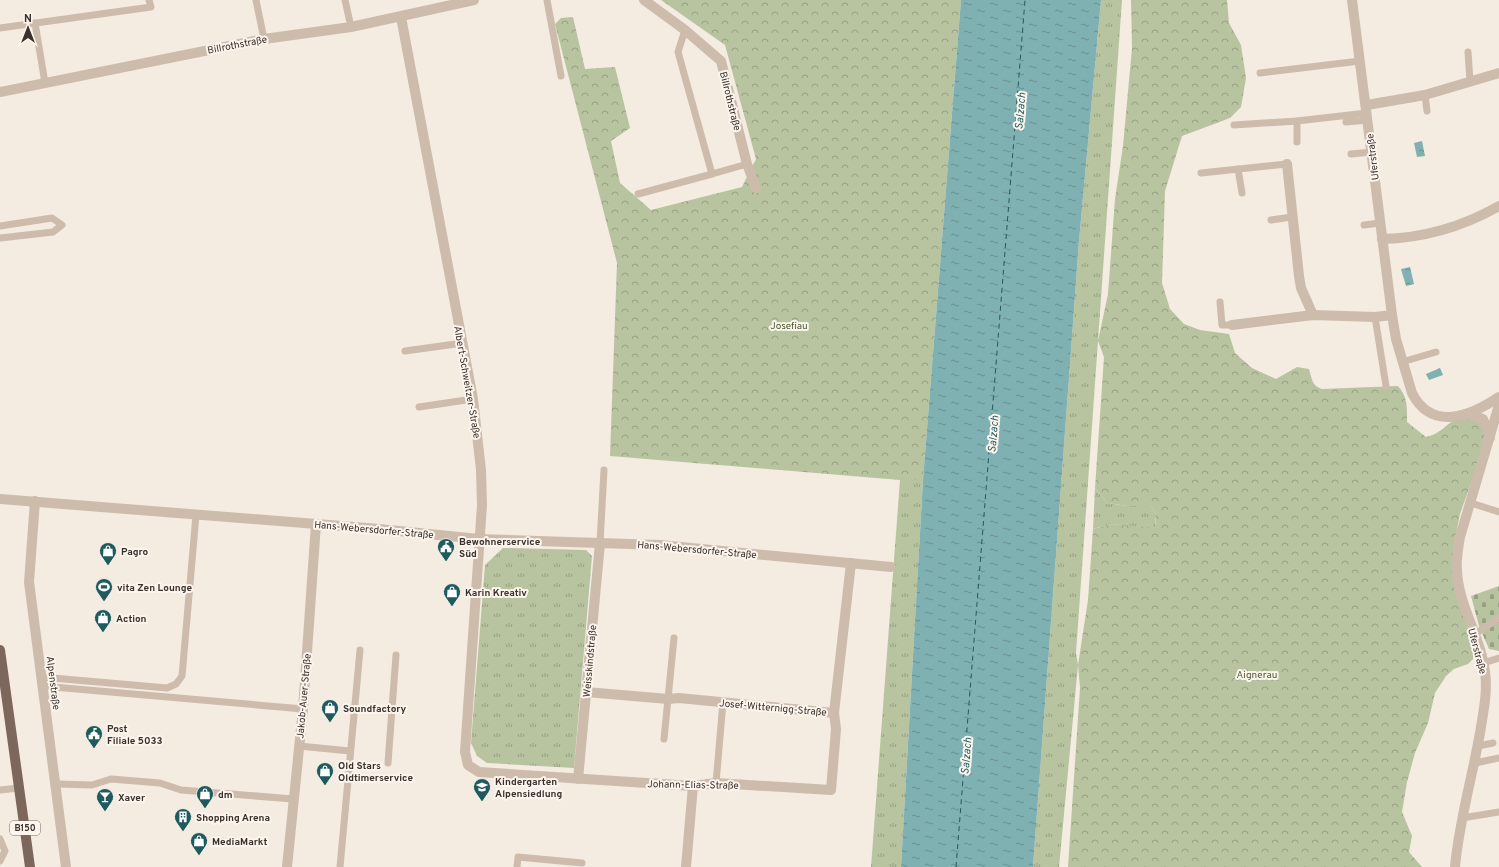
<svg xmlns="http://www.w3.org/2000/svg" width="1499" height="867" viewBox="0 0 1499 867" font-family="Overpass,sans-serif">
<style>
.grass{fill:url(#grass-tufts)}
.forest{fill:url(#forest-crowns)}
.cemetery{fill:url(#cemetery-stones)}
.water{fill:url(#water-ripples)}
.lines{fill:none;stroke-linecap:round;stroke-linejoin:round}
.ferry{stroke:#1f5a5e;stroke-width:1;stroke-dasharray:5 4;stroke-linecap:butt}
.service{stroke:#cdbbac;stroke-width:7}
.minor{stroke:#cdbbac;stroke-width:10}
.primary{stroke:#7d675c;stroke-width:10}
.labels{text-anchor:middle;stroke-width:4;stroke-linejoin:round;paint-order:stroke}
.shield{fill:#fbf5ee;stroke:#756b66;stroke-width:1}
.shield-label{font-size:9px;font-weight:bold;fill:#3b302b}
.street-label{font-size:10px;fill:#3b302b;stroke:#fbf5ee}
.park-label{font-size:10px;fill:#4a5a2e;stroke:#fbf5ee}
.poi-label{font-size:10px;font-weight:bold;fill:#3b302b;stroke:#fbf5ee;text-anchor:start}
.water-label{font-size:11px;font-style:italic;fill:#1f5a5e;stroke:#fbf5ee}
</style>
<defs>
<pattern id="grass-tufts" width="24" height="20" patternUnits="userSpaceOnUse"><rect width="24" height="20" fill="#b8c4a0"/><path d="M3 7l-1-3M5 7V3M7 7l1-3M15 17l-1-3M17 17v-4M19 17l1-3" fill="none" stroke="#97a083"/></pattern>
<pattern id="forest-crowns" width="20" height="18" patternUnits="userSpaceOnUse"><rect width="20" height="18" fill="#b8c4a0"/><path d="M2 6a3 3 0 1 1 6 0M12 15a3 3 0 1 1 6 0" fill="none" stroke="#97a083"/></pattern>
<pattern id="cemetery-stones" width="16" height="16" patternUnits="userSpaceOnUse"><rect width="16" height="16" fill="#b8c4a0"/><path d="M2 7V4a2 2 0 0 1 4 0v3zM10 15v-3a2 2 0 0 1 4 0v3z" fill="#97a083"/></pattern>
<pattern id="water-ripples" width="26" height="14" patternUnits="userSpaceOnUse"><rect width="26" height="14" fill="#7fb0b2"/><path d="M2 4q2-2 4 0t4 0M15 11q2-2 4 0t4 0" fill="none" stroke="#699091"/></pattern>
</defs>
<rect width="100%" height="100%" fill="#f4ebe1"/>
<g class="grass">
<path d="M1101,0H1122L1076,653L1078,665L1059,867H1033L1079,241Z"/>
<path d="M900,480H923L901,867H871Z"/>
<path d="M1095,488L1107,503L1128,506H1151L1155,513L1156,529L1111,524L1093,529Z"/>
<path d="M503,548L586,550L592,556L574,768L487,763L477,756L471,743L485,565Z"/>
</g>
<g class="forest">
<path d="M661,0H961L923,480H900L610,456L617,263L555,24L561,18L573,17L585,69L615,67L630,128L611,141L620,183L651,210L742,187L756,159L725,45Z"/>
<path d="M1131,0H1227L1229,23L1241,45L1246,78L1241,107L1230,118L1182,136L1165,191L1162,283L1170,309L1184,324L1200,330L1229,334L1235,353L1252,368L1276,379L1297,367L1309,369C1312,379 1312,386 1322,389L1398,386C1408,397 1407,408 1407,422L1426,437C1450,432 1447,411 1480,421L1485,432L1482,452L1460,514L1453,550L1456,582L1476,646L1473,659L1468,664L1454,669L1446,676L1435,693L1428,723L1415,753L1407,782L1402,812L1412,836L1409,852L1422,867H1068L1080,688L1078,665L1088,600L1093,529L1111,524L1156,528L1155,513L1151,506H1128L1107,503L1095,488L1104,357L1098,341L1108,294L1115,199L1123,146L1132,48Z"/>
</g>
<path class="cemetery" d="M1499,586V651L1489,649L1479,626L1471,596Z"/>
<g class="water">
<path d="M961,0H1101L1079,241L1033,867H901L923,480Z"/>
<path d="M1422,141L1425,156L1417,157L1414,143Z"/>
<path d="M1410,267L1414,284L1406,286L1401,269Z"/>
<path d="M1440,368L1443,375L1429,380L1426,374Z"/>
</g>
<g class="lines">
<path class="ferry" d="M956,867L1025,0"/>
<g class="service">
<path d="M256,0L264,39"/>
<path d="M345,0L351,27"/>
<path d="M547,0L561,76"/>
<path d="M35,23L45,83"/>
<path d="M0,28L151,7L149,0"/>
<path d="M685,30L678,52L712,174L747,164"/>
<path d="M1468,52L1470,81"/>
<path d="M1260,73L1360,61"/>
<path d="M1425,95L1427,111"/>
<path d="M1297,121V142"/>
<path d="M1346,122L1368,120"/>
<path d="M1234,125L1297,121L1367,113"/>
<path d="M1351,154L1372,152"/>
<path d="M1238,169L1242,193"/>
<path d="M1201,173L1287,164"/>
<path d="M638,194L712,174"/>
<path d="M1271,220L1292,217"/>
<path d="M1364,225L1380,223"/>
<path d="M0,226L52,218L62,225L53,232L0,238"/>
<path d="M1220,302L1222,325H1232"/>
<path d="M1375,317L1386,386"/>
<path d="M405,351L463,343"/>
<path d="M1402,362L1436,352"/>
<path d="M419,407L473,399"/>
<path d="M1471,503L1499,512"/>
<path d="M600,543L604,470"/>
<path d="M1475,634L1499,618"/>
<path d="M1483,663L1499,658"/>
<path d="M41,677L167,688L176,684L182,676L196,515"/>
<path d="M42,686L303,709"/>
<path d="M664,739L674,638"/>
<path d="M299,746L350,751"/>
<path d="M1478,746L1493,743"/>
<path d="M388,763L396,655"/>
<path d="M1475,763L1499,758"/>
<path d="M716,783L723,702"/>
<path d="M56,784L92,785L111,779L160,783L181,790L293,799"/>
<path d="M0,790L19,788"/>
<path d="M1462,818L1499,812"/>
<path d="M0,839L5,851L0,861"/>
<path d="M340,867L360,650"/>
<path d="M517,867L518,857L582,863"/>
</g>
<g class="minor">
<path d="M644,0L685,30L721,61L747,164L756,188"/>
<path d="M1352,0L1392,315L1396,339L1412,393C1432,432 1471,416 1499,397"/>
<path d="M401,17L473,399L481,470L482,505L465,752L468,765L479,772L693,786L716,783L831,790L836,729L834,713L851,563"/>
<path d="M0,92L264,39L351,27L474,0"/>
<path d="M1367,105L1425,95L1499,73"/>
<path d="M1287,164L1299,276L1301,288L1313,315"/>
<path d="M1382,239C1425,238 1462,227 1499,206"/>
<path d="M1232,325L1313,315L1375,317L1392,315"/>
<path d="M1467,414L1483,419L1490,438"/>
<path d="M0,499L379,529L479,539L660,545L891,567"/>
<path d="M35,501L29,582L66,867"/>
<path d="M586,692L668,699L679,698L834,713"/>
<path d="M578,779L600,543"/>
<path d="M287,867L303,709L316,524"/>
<path d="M686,867L693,786"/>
<path d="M1455,867C1459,822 1472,778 1480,733C1483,713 1488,692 1485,672C1481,637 1458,605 1457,570C1456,559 1458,548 1460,537L1499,405"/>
</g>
<path class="primary" d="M0,650L30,867"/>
</g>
<defs>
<symbol id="civic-pin" viewBox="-11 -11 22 30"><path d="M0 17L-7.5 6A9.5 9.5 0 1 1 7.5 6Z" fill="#1f5a5e" stroke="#fbf5ee"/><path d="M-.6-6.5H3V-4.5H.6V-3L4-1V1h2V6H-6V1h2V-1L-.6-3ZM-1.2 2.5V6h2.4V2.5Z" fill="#fff"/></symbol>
<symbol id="shop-pin" viewBox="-11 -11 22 30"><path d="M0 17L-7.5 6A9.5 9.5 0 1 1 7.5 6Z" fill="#1f5a5e" stroke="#fbf5ee"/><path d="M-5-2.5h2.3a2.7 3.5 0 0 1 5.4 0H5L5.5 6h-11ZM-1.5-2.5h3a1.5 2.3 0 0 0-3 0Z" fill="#fff"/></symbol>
<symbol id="stadium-pin" viewBox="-11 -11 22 30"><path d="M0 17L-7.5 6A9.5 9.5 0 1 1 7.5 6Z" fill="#1f5a5e" stroke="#fbf5ee"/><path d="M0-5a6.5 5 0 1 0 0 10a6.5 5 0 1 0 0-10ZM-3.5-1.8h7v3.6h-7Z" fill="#fff"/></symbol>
<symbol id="school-pin" viewBox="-11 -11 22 30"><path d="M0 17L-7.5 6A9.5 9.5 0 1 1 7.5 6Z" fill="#1f5a5e" stroke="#fbf5ee"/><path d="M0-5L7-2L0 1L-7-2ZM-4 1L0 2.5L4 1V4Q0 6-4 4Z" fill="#fff"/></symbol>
<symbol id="bar-pin" viewBox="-11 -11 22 30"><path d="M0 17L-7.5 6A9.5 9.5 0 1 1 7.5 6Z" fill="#1f5a5e" stroke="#fbf5ee"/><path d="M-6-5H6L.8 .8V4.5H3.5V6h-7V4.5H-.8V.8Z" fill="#fff"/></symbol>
<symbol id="building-pin" viewBox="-11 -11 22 30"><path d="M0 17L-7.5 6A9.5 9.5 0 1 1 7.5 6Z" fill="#1f5a5e" stroke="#fbf5ee"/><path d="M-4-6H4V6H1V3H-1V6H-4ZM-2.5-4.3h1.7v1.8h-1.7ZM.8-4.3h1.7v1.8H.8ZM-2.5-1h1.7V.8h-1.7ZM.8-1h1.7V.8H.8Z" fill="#fff"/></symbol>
</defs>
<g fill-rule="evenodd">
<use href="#civic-pin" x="436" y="537" width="20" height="27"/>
<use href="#shop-pin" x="98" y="541" width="20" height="27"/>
<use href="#stadium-pin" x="94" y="577" width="20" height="27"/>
<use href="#shop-pin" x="442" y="582" width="20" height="27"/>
<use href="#shop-pin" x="93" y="608" width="20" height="27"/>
<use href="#shop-pin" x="320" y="698" width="20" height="27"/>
<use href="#civic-pin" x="84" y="724" width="20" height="27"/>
<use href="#shop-pin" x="315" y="761" width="20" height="27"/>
<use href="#school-pin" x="472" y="777" width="20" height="27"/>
<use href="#shop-pin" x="195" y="784" width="20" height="27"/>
<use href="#bar-pin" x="95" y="787" width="20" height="27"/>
<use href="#building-pin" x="173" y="807" width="20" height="27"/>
<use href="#shop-pin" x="189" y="831" width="20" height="27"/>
</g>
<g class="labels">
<rect class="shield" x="10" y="821" width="30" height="14" rx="3"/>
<g class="shield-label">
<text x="25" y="831">B150</text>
</g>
<g class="street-label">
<text transform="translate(237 44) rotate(-11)" y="4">Billrothstraße</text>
<text transform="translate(731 101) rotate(76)" y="4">Billrothstraße</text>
<text transform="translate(1372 157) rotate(-97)" y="4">Uferstraße</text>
<text transform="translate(468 382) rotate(80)" y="4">Albert-Schweitzer-Straße</text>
<text transform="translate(374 529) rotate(5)" y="4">Hans-Webersdorfer-Straße</text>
<text transform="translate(697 549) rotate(5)" y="4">Hans-Webersdorfer-Straße</text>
<text transform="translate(1478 651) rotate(75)" y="4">Uferstraße</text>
<text transform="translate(589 661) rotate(-85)" y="4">Weisskindstraße</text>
<text transform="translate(54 683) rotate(83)" y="4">Alpenstraße</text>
<text transform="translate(303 696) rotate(-85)" y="4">Jakob-Auer-Straße</text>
<text transform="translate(773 707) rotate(5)" y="4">Josef-Witternigg-Straße</text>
<text transform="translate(693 784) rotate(1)" y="4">Johann-Elias-Straße</text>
</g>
<g class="park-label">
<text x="789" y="329">Josefiau</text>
<text x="1257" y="678">Aignerau</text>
</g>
<g class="poi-label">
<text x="459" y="545">Bewohnerservice<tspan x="459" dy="12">Süd</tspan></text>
<text x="121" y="555">Pagro</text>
<text x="117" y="591">vita Zen Lounge</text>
<text x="465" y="596">Karin Kreativ</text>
<text x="116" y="622">Action</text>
<text x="343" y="712">Soundfactory</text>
<text x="107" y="732">Post<tspan x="107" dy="12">Filiale 5033</tspan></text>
<text x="338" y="769">Old Stars<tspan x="338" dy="12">Oldtimerservice</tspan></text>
<text x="495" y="785">Kindergarten<tspan x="495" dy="12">Alpensiedlung</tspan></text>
<text x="218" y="798">dm</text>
<text x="118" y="801">Xaver</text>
<text x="196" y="821">Shopping Arena</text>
<text x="212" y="845">MediaMarkt</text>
</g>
<g class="water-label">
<text transform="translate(1020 111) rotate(-85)" y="4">Salzach</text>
<text transform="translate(993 434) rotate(-85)" y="4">Salzach</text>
<text transform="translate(966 756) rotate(-85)" y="4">Salzach</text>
</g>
</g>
<g transform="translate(28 28)" stroke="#fbf5ee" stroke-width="3" paint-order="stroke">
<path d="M0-3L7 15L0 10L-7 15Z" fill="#3b302b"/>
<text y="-6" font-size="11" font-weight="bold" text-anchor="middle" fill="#3b302b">N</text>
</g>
</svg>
